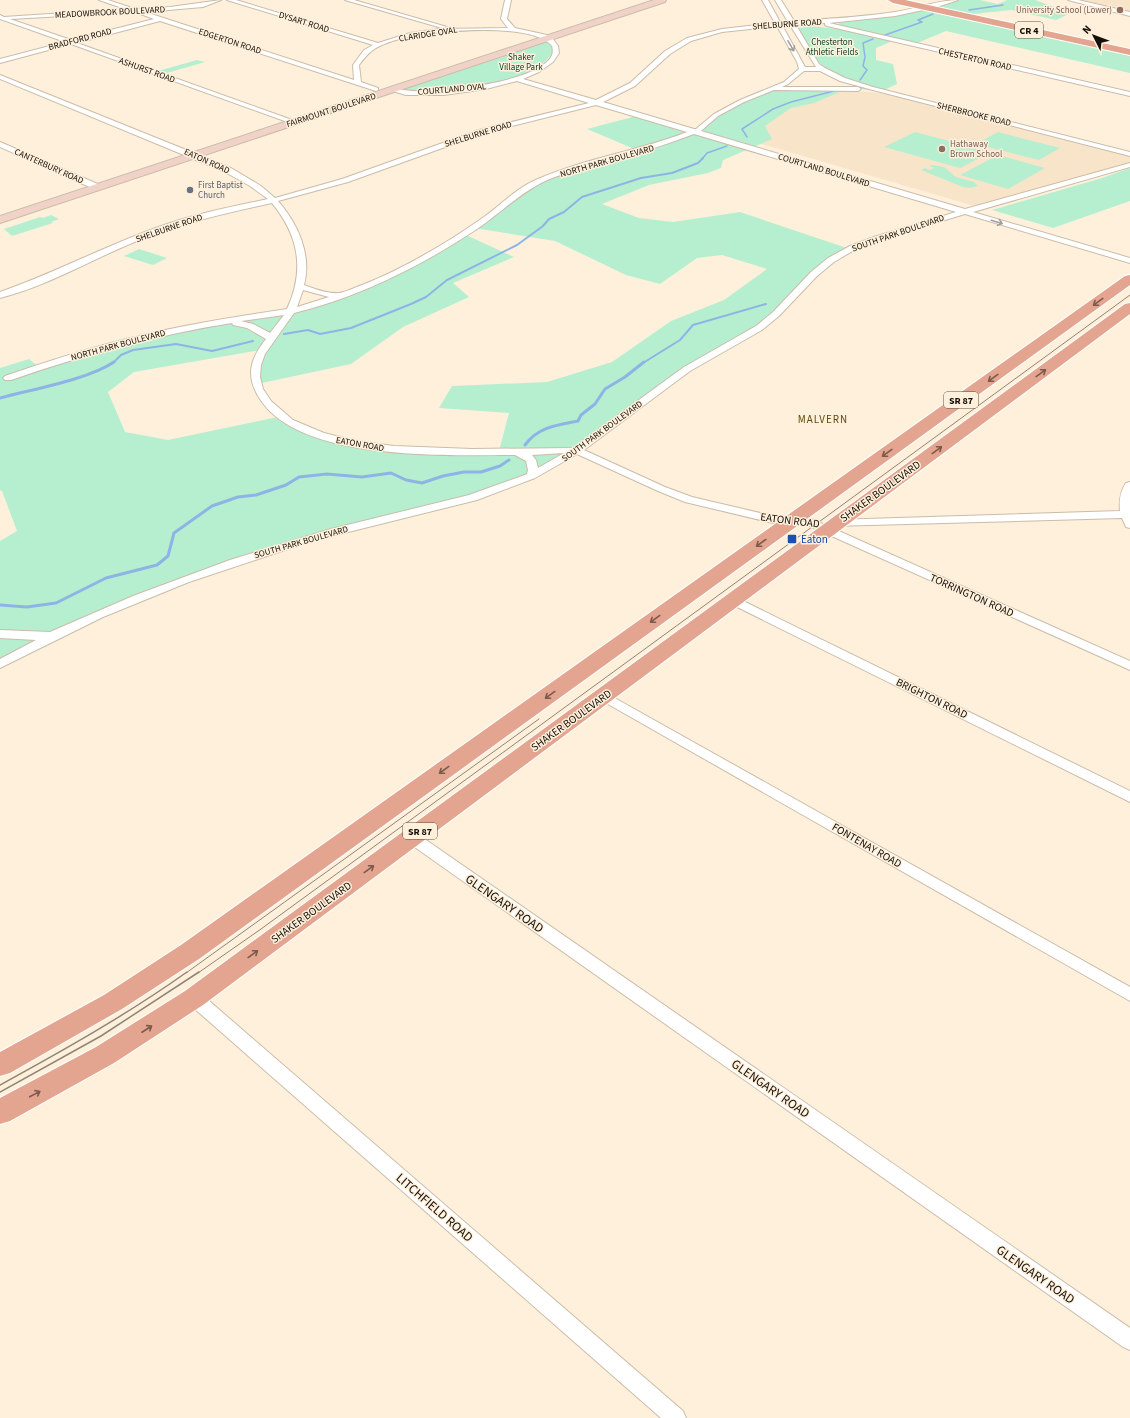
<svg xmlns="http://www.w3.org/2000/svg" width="1130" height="1418" viewBox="0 0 1130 1418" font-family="'Source Sans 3',sans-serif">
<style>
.built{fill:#f8e4c9}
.green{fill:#b6efd0}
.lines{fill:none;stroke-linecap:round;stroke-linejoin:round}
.stream-far2{stroke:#8eb4e6;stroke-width:1.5}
.stream-far1{stroke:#8eb4e6;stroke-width:2}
.stream{stroke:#8eb4e6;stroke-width:3}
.street-casing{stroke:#cbbca8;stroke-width:2}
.secondary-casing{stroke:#cbbca8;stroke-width:2}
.primary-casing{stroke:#fff;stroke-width:2}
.street{fill:#fff;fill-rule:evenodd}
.secondary{fill:#f1d2c8;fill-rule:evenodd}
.primary{fill:#e3a490;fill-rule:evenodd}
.tram-far1{stroke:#8f8577;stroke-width:1}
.tram{stroke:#8f8577;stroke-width:1.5}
.oneway{stroke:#a19f9c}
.oneway2{stroke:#7c5a4c}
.education-dot{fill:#8d6e63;stroke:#fff0db;stroke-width:1.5}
.worship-dot{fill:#6b7280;stroke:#fff0db;stroke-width:1.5}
.transit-dot{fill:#1a4fb4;stroke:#fff0db;stroke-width:1.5}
.labels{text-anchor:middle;stroke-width:3;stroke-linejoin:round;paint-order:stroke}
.far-education-label{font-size:9px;fill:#785e54;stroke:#fff0db;text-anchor:end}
.far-street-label{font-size:9px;fill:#140f08;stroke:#fff0db}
.far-park-label{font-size:9px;fill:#033c26;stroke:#fff0db}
.far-worship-label{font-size:9px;fill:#5b616d;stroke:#fff0db;text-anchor:start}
.shield{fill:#fff0db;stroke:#5a5247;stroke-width:1}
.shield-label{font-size:10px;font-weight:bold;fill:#140f08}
.far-quarter-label{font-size:11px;letter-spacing:1px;fill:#5f4c0e;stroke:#fff0db}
.street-label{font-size:11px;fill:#140f08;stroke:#fff0db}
.transit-label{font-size:11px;fill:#164399;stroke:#fff0db;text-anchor:start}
.near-street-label{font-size:13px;fill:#140f08;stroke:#fff0db}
</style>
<rect width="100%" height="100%" fill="#fff0db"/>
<g class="built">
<path d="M1071,0H1130V14Z"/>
<path d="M843,89L886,94L905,98L1130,155V162L1051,185L976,205H971L714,130Z"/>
</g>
<g class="green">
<path d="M955,0H980L998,4L1007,0H1035L1071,13L1056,20L1011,10L964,15L1130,52V73L946,31L915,44L895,40L876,48V60L893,64L897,84L882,91L849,88L814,103L791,108L765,126L772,139L723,160L721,168L708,173L649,185L602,204L639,218L673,222L740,212L850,249L831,260L778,313L721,349L577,451L488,493L374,521L179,582L0,664V541L17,531L2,491L0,490V368L29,359L39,367L132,340L290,311L379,281L464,234L514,257L453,283L469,297L403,327L351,364L257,384L261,350L134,372L108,392L125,432L168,440L282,416L295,424L363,446L499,451L509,413L439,408L452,386L547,382L612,362L671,321L724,300L767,269L722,255L697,258L660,284L626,275L555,241L474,228L539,181L575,168L639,151L587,129L640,115L695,131L724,110L768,91L861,88C851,78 834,76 824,67C812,57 805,40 798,28L811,26L846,30L840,26L839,23L841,22L924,10L927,8Z"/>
<path d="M550,39L553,51C534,88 447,90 409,91L404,90L403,88Z"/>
<path d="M197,60L205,62L167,73L158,71Z"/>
<path d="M915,132L991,152L960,168L884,147Z"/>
<path d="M998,132L1060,148L1039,160L976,144Z"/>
<path d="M998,155L1045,168L1008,189L960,175Z"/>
<path d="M932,165L944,167L956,177L974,182L978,186L970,188L963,187L921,170L925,168L930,170L934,168L930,166Z"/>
<path d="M1130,168V201L1053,228L992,210L1102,178Z"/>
<path d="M51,215L59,219L51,222L53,223L12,236L4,229L40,217L43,218Z"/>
<path d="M139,249L167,258L153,265L124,256Z"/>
</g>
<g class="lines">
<g class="stream-far2">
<path d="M969,10L1003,5"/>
<path d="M885,35L922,22L918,20L933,14"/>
<path d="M860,80L867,70L863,66L865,57L863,43L873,39"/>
<path d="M747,137L742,129L773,109L791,102L834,91"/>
<path d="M702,159L707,153L727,146"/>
</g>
<g class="stream-far1">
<path d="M284,334L308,330L320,334L351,328L411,304L426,297L447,280L517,245L543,226L549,219L564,212L582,197L641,178L672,173L698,163L703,158"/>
<path d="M113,363L121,355L133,350L176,344L212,351L253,341"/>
<path d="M643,363L680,340L693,325L766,304"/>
</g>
<g class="stream">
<path d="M0,398C33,389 87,380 114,362"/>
<path d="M525,445C538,427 557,425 578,421L581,415L595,404L605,389L625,377L644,362"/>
<path d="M0,605L27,607L56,603L106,578L157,565L168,556L174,533L212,506L238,497L256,495L286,485L299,477L327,474L362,477L391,473L406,480L422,483L443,476L464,472H481L500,466L509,460"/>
</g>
<defs>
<g id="street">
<path d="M99,0H108L135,9L170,7L221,0L203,7L145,12L354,80L353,65L364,50L373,45L227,0H236L378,43L410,33L438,29L508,28L501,19L505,0H511L507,19L515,28L547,35L553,39L558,46L559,53L553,62L539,72L523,79L596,100L630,83L665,51L687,38L722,29L775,23L762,0H768L780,22H788L775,0H781L794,21C827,19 861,17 895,12C915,9 938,0 958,0L937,7L895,16L829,23L1130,92V96L827,26L825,25V23L796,25L819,64L825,68L845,78L873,87L1130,152V156L869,89L840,81L820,71H804L788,84L782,87H858L861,89L858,91L774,90L744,102L718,116L701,131L965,209L1130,163V167L973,212L1130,258V263L965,214L879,240L856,249L834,262L817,276L779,316L762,330L690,371L584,450L665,487L692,497L773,516L802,517L814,520L1130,661V670L807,525L773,523L685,502L658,491L577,454L535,478L477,500L312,541L189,582L103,617L0,668V659L36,640L0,638V630L50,632L133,596L230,560L331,529L469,495L522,476L527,474L528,470L526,461L515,455C449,455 300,462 260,399C245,376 250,359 266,339L247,328L233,325L232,323C156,335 83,355 11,380H5L3,378L5,376C46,362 88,348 131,338C182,325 235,317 287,309C305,270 299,236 272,203C226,213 181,223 137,241C92,259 48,286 0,298V292C52,274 101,248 153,229C190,215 229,207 268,199L250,186L225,172L0,79V75L231,168L261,186L275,198L342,179L479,130L589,103L517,81L486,89L444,95H406L389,90L392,88C403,90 414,92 425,91C451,91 541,81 552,55C553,52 553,49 552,46C532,20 416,31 387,43C373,48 368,53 359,65L361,82L378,88V90L376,91L160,21L77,43L295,121L296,122L293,124L71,44L0,63V59L65,42L0,19V15L4,17L125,9ZM135,12L154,19L71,40L10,19ZM782,25H790L816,67H805ZM777,26L797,62L799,69L784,82L740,100L714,114L696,129H694L603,102L635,86L670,54L691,41L722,32ZM596,105L687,132C639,151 586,158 538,179C516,188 500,206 481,219C447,243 401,270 362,285C355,287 347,292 339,293C328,294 315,289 304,285C312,255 298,224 278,201L348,182L484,133ZM694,134L956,212L874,237L850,246L828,258L811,272L773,312L756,326L684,367L573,448L472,449L394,446L356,441L324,433L293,420L271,401L263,389L260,377L261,365L265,354L294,313C360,297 421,266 477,229C499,214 518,195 541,183C559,174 580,169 599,164C631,155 663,146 694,134ZM303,290L329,297L297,307ZM284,315L270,333L253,324L241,321ZM564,453L538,468L536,460L532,455Z"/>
<path d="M345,0H354L447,27L442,28Z"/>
<path d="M1068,0H1078L1130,12V16Z"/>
<path d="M0,142L100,185L101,187L97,189H94L0,147Z"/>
<path d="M1130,482V528L1126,527L1122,518L833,526L827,523L833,520L1120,511C1119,500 1120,492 1126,483Z"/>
<path d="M733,596L1130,791V802L729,603L727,600L729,597Z"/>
<path d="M604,692L1130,987V1001L599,699L598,696L599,693Z"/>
<path d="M411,832L416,833L1130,1328V1350L1123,1347L406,841L404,837L406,833Z"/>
<path d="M194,992L200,993L683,1411L686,1418H661L188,1003L186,998L188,993Z"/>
</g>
<path id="secondary" d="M654,0H666L665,2L0,223V216Z"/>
<g id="primary">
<path d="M888,0H905L1130,49V55L893,3Z"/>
<path d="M1130,275V285L199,959L122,1009L10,1073L0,1076V1052L104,995L181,945L1125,276Z"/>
<path d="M1130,303V314L203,1005L114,1063L10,1121L0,1124V1098L96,1047L185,991L1125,304Z"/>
</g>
</defs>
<use href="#street" class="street-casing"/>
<use href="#secondary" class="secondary-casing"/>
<use href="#primary" class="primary-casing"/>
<use href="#street" class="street"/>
<use href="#secondary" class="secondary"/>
<use href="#primary" class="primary"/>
<g class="tram-far1">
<path d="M186,973L539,719"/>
<path d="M198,973L261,929L1130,295"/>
</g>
<g class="tram">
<path d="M0,1085C64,1050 128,1014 187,972"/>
<path d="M0,1092L101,1036L199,972"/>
</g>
</g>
<defs><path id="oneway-shaft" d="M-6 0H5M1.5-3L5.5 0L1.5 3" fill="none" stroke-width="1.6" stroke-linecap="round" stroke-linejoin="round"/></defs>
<g class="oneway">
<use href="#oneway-shaft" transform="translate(791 46) rotate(60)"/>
<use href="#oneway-shaft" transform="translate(997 222) rotate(17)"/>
</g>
<g class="oneway2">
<use href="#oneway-shaft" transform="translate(1098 302) rotate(144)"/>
<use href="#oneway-shaft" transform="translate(1041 373) rotate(-36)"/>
<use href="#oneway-shaft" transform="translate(993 378) rotate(144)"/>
<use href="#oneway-shaft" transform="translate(937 450) rotate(-36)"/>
<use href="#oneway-shaft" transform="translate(887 453) rotate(144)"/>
<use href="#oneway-shaft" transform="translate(761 543) rotate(144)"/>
<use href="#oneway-shaft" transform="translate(655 619) rotate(144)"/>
<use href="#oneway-shaft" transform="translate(550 695) rotate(144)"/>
<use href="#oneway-shaft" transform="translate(444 770) rotate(144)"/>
<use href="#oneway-shaft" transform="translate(369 869) rotate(-36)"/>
<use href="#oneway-shaft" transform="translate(253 954) rotate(-36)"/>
<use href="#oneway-shaft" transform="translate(147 1029) rotate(-33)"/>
<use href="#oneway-shaft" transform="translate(35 1094) rotate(-28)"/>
</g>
<g class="education-dot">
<circle cx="1120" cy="10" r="4"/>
<circle cx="942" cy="149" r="4"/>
</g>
<circle class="worship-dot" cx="190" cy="190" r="4"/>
<rect class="transit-dot" x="787" y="534" width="10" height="10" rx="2"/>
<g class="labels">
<g class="far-education-label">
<text x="1112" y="13">University School (Lower)</text>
<text x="950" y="147" text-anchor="start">Hathaway<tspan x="950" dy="10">Brown School</tspan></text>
</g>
<g class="far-street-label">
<text transform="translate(110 12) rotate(-3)" y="3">MEADOWBROOK BOULEVARD</text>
<text transform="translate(304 22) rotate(17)" y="3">DYSART ROAD</text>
<text transform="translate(787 24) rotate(-4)" y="3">SHELBURNE ROAD</text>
<text transform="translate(428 34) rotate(-9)" y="3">CLARIDGE OVAL</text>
<text transform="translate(80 39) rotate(-15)" y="3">BRADFORD ROAD</text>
<text transform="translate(230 41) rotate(18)" y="3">EDGERTON ROAD</text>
<text transform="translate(975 59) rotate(13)" y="3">CHESTERTON ROAD</text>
<text transform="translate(147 70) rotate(20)" y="3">ASHURST ROAD</text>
<text transform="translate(452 89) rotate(-5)" y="3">COURTLAND OVAL</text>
<text transform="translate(331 110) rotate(-18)" y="3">FAIRMOUNT BOULEVARD</text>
<text transform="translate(974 114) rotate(14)" y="3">SHERBROOKE ROAD</text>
<text transform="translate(478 134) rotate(-17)" y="3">SHELBURNE ROAD</text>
<text transform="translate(207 161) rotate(24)" y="3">EATON ROAD</text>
<text transform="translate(607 161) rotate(-16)" y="3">NORTH PARK BOULEVARD</text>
<text transform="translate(49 166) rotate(24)" y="3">CANTERBURY ROAD</text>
<text transform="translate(824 170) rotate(17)" y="3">COURTLAND BOULEVARD</text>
<text transform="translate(169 228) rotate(-19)" y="3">SHELBURNE ROAD</text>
<text transform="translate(898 233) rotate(-19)" y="3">SOUTH PARK BOULEVARD</text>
<text transform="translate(118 345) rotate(-15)" y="3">NORTH PARK BOULEVARD</text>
<text transform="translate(602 431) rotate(-36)" y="3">SOUTH PARK BOULEVARD</text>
<text transform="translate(360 444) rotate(10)" y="3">EATON ROAD</text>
<text transform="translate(301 542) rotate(-16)" y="3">SOUTH PARK BOULEVARD</text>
</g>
<g class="far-park-label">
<text x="832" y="45">Chesterton<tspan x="832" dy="10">Athletic Fields</tspan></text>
<text x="521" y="60">Shaker<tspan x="521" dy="10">Village Park</tspan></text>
</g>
<g class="far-worship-label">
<text x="198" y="188">First Baptist<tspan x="198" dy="10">Church</tspan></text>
</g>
<g class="shield">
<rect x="1015" y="22" width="28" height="16" rx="3"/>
<rect x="944" y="392" width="34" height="16" rx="3"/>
<rect x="403" y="823" width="34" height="16" rx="3"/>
</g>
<g class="shield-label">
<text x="1029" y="34">CR 4</text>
<text x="961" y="404">SR 87</text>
<text x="420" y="835">SR 87</text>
</g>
<g class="far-quarter-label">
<text x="823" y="423">MALVERN</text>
</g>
<g class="street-label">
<text transform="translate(880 491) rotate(-36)" y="4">SHAKER BOULEVARD</text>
<text transform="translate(790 520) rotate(7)" y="4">EATON ROAD</text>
<text transform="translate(972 595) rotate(24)" y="4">TORRINGTON ROAD</text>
<text transform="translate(932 698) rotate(26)" y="4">BRIGHTON ROAD</text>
<text transform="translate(571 720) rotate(-36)" y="4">SHAKER BOULEVARD</text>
<text transform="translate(867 845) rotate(30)" y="4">FONTENAY ROAD</text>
<text transform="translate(311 912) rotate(-36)" y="4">SHAKER BOULEVARD</text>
</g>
<g class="transit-label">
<text x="801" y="543">Eaton</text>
</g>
<g class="near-street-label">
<text transform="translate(505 903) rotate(35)" y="5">GLENGARY ROAD</text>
<text transform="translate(771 1088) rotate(35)" y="5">GLENGARY ROAD</text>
<text transform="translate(435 1207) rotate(41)" y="5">LITCHFIELD ROAD</text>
<text transform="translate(1036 1274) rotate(35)" y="5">GLENGARY ROAD</text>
</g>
</g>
<g transform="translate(1094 36) rotate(312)" stroke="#fff0db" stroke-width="3" paint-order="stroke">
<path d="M0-3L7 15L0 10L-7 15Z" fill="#140f08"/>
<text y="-6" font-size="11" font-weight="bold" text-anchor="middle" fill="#140f08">N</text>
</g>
</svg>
